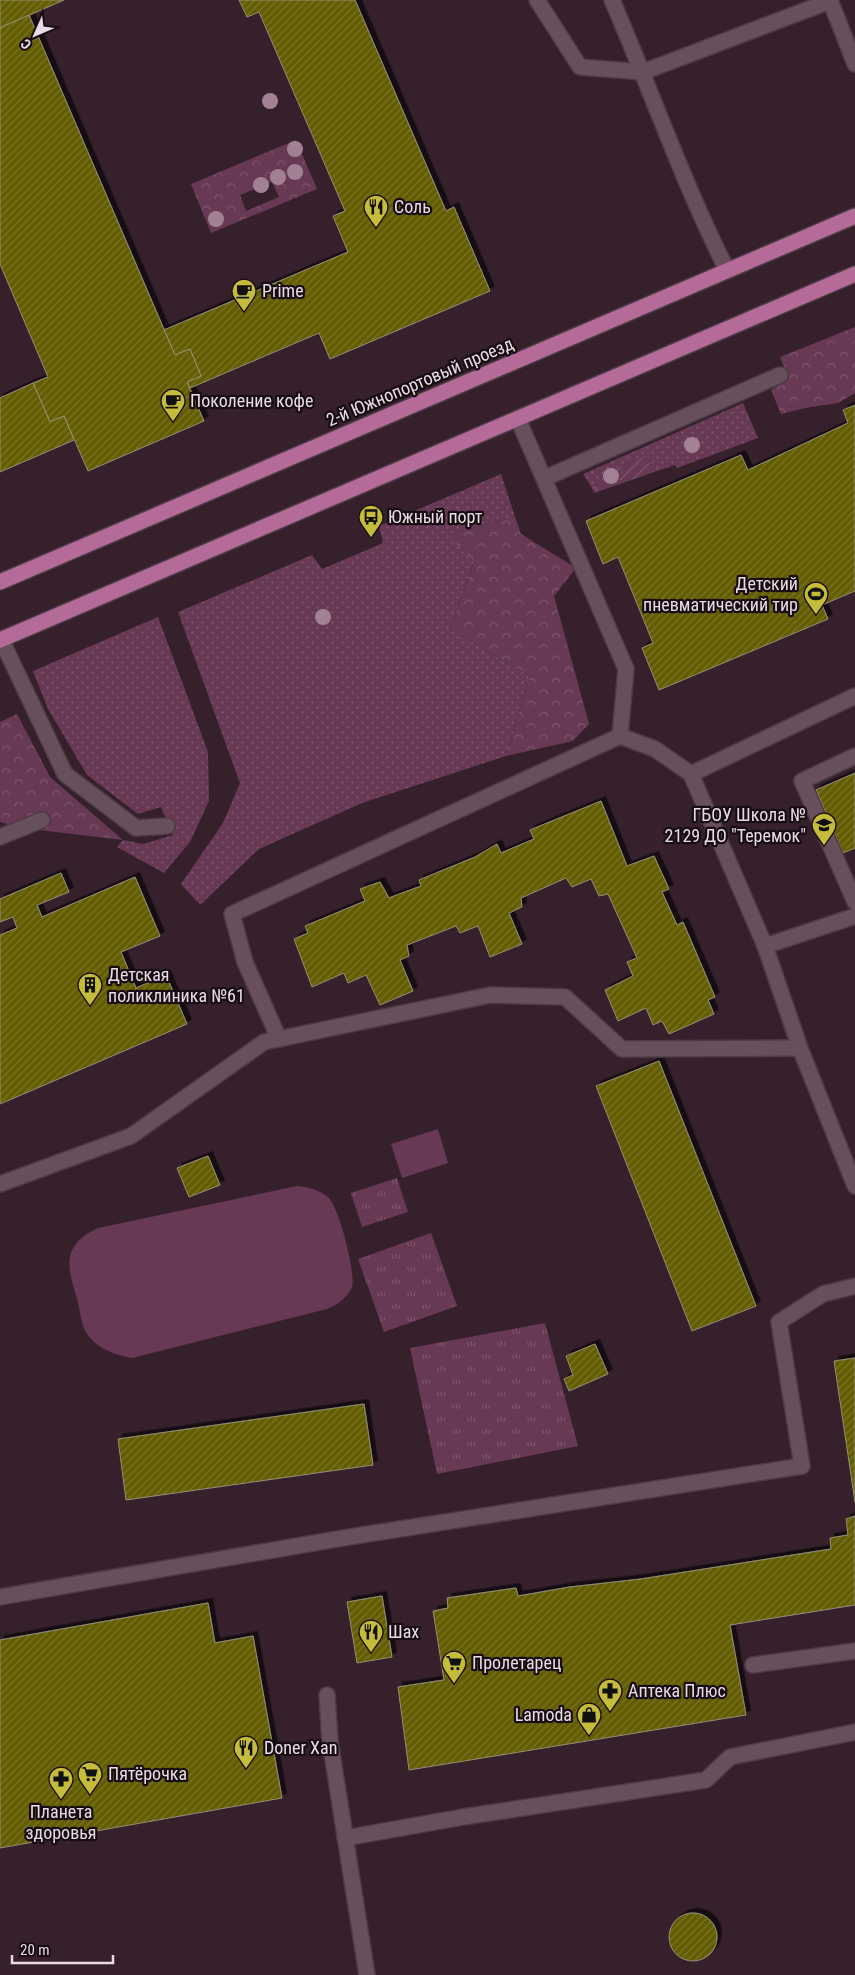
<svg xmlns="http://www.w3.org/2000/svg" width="855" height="1975" viewBox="0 0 855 1975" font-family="'Roboto Condensed',sans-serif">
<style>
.grass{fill:url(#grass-dots)}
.forest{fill:url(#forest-crowns);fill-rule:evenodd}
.park{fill:url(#park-tufts)}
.garden{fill:url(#garden-furrows)}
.pitch{fill:#673955}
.building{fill:url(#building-hatch);stroke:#929076;filter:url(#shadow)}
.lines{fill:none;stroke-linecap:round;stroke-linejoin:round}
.minor-casing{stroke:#4d3b46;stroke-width:18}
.major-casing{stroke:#4d3b46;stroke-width:18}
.minor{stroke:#674f5c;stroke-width:15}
.major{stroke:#b46b97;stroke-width:15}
.tree{fill:#a38194}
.labels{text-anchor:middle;stroke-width:4.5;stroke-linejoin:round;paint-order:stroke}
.poi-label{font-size:18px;fill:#e9dbe3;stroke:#170d13;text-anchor:start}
.street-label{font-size:18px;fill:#e9dbe3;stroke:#170d13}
</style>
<defs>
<pattern id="grass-dots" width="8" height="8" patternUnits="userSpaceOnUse" patternTransform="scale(1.25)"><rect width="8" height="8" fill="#673955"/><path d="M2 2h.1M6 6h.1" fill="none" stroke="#7d556d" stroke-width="1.8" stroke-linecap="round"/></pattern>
<pattern id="forest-crowns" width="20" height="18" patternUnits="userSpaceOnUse" patternTransform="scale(1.25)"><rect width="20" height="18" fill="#673955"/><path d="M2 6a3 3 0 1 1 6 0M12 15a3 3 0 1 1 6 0" fill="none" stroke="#7d556d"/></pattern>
<pattern id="park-tufts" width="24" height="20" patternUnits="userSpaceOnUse" patternTransform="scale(1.25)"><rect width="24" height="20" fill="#673955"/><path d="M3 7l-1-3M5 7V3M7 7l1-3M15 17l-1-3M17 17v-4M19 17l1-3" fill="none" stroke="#7d556d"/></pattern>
<pattern id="garden-furrows" width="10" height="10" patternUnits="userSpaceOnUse" patternTransform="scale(1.25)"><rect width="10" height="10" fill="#673955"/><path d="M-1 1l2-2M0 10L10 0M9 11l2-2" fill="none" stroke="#7d556d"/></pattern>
<pattern id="building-hatch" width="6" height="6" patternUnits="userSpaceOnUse" patternTransform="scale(1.25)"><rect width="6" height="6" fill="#635d04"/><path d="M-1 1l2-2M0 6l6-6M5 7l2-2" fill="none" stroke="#797428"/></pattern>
<filter id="shadow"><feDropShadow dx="4.5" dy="-4.5" stdDeviation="0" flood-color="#0009"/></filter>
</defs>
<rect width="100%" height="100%" fill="#35202c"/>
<g class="grass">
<path d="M743,403L758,438L677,468L675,465L654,472L646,455L609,472L592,488L583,474Z"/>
<path d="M501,474L515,517L446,535L474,561L450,629L530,676L506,756L362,803L259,849L200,905L181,884L223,823L240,783L178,612L312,555L322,569L383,543L379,526Z"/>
<path d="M158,617L208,752L209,801L190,842L164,873L117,847L123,840L143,844L173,835L161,807L138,814L87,775L48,709L33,671Z"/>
</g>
<g class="forest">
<path d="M296,140L317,189L211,233L191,184ZM272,182L279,197L246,211L240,195Z"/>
<path d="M855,327V393L838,403L805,408L781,414L771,390L789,378L780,357Z"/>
<path d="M609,472L623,483L594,493L592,488Z"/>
<path d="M515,517L521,534L576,568L554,596L589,724L573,741L506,756L530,676L450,629L474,562L446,535Z"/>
<path d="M17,714L50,777L123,840L22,828L0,822V722Z"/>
</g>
<g class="park">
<path d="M397,1178L408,1212L362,1227L351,1193Z"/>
<path d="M431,1233L457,1306L384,1332L358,1259Z"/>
<path d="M545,1323L578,1446L437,1474L410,1348Z"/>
</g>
<path class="garden" d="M646,455L654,472L623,483L609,472Z"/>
<g class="pitch">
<path d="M438,1129L448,1163L402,1178L391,1144Z"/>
<path d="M297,1186C309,1187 320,1190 329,1198C339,1208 356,1273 352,1287C347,1298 337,1305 327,1309L132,1358C115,1355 95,1348 86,1332C81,1324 80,1311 78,1302C68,1269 59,1246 98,1228Z"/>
</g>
<g class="building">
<path d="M0,0H64L0,28Z"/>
<path d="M239,0H355L446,211L454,207L490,291L330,359L319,333L190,388L187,382L201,376L190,349L175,355L164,330L348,252L333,216L345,211L259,12L247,17Z"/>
<path d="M29,15L175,355L190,349L201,376L187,382L204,421L88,471L64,416L50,422L33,383L48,377L0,264V28Z"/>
<path d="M33,383L50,422L64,416L74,440L0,472V398Z"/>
<path d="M855,405V591L822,605L828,619L659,690L642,648L653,643L618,557L603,564L586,521L741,455L748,470L848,423L843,410Z"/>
<path d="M855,773V848L843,853L816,790Z"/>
<path d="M601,801L627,866L654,856L669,889L662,892L677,925L683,922L715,997L708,1000L714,1014L669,1034L662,1021L653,1025L646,1008L618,1021L605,990L633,976L627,962L637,958L608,894L599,896L591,879L572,887L566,878L521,898L522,907L509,913L522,944L490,957L478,926L460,933L456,926L407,945L409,956L400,960L413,991L380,1005L366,975L348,983L344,973L312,987L294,939L308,933L305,926L365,901L360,889L380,882L389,898L394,896L421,886L419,880L475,857L497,844L501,853L534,839L530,830Z"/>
<path d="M61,873L69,892L37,905L42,917L135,877L160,936L121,952L136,988L166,975L187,1024L0,1104V935L17,928L13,917L0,922V899Z"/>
<path d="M659,1061L756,1306L692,1331L596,1086Z"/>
<path d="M208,1156L220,1185L189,1197L177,1168Z"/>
<path d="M595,1344L608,1374L569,1391L564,1379L573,1375L566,1356Z"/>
<path d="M855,1358V1502L834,1361Z"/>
<path d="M364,1404L373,1465L126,1500L118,1439Z"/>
<path d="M855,1516V1605L730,1625L746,1715L409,1770L398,1687L444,1680L433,1611L448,1608L447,1598L516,1588L518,1596L570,1587L641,1579L831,1549L830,1538L848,1535L846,1519Z"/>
<path d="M382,1596L392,1657L357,1663L347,1602Z"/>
<path d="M208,1603L215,1643L253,1636L282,1798L0,1848V1640Z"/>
<circle cx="693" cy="1937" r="24"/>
</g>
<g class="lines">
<defs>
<g id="minor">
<path d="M537,0L580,67L643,72L830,1"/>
<path d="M612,0C651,90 683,183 727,270"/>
<path d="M830,0L855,64"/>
<path d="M518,419L626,669L620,736"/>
<path d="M545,478L780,375"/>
<path d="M1,639L65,774L136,828L167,826"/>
<path d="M855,756L802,781L855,902"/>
<path d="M691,774L855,696"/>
<path d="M0,837L42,820"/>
<path d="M765,946L855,916"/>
<path d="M279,1039L245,962L232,914L620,736L655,749L691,774L765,946L800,1048L855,1186"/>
<path d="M0,1184L131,1136L264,1042L490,995L565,997L622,1049L800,1048"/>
<path d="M0,1597L349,1537L802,1466L779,1322L823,1294L855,1286"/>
<path d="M753,1665L855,1651"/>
<path d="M327,1695L330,1741L367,1975"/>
<path d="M345,1838L463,1817L706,1780L730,1757L855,1732"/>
</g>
<g id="major">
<path d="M0,582L855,216"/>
<path d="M0,640L855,274"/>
</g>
</defs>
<use href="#minor" class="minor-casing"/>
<use href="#major" class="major-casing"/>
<use href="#minor" class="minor"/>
<use href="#major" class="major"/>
</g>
<g class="tree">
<circle cx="270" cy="101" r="8"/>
<circle cx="295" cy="149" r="8"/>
<circle cx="295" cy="172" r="8"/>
<circle cx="278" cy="177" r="8"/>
<circle cx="261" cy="185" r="8"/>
<circle cx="216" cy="219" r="8"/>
<circle cx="692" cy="445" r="8"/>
<circle cx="611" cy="476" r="8"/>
<circle cx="323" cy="617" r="8"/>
</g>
<defs>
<symbol id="restaurant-pin" viewBox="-11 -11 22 30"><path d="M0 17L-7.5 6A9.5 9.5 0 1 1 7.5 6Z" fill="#c6bc3c" stroke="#170d13"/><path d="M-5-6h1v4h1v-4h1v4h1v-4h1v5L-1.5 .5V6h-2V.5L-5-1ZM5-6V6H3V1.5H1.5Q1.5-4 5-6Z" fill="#111"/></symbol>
<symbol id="cafe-pin" viewBox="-11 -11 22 30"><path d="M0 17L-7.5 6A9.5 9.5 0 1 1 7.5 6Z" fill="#c6bc3c" stroke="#170d13"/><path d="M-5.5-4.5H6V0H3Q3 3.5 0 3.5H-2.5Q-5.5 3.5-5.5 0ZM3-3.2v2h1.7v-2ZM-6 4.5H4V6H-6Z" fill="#111"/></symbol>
<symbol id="bus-pin" viewBox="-11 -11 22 30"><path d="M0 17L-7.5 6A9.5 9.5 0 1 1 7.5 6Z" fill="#c6bc3c" stroke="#170d13"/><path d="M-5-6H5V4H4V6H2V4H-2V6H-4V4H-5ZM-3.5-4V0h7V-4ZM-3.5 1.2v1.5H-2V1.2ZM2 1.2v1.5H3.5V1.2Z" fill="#111"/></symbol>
<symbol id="stadium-pin" viewBox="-11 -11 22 30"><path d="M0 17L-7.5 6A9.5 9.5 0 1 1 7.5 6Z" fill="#c6bc3c" stroke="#170d13"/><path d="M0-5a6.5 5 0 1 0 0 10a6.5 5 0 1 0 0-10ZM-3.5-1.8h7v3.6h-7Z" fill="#111"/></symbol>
<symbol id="school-pin" viewBox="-11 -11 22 30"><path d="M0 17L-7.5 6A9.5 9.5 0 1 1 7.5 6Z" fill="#c6bc3c" stroke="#170d13"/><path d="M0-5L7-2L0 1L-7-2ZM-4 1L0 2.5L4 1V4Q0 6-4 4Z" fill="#111"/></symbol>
<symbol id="building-pin" viewBox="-11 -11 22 30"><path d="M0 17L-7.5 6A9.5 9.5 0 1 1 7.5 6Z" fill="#c6bc3c" stroke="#170d13"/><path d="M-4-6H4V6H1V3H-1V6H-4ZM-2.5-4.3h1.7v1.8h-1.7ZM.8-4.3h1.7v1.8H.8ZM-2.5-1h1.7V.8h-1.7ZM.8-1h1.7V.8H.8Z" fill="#111"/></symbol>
<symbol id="supermarket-pin" viewBox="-11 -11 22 30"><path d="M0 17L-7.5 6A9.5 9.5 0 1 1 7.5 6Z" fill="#c6bc3c" stroke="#170d13"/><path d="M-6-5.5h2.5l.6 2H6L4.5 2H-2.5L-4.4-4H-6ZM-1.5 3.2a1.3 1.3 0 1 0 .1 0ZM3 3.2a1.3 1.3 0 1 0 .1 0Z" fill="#111"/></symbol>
<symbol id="pharmacy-pin" viewBox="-11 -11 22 30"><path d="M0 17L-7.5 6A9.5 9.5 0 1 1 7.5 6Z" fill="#c6bc3c" stroke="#170d13"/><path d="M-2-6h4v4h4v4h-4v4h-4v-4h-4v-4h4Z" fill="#111"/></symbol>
<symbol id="shop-pin" viewBox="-11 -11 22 30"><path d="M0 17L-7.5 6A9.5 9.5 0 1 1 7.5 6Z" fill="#c6bc3c" stroke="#170d13"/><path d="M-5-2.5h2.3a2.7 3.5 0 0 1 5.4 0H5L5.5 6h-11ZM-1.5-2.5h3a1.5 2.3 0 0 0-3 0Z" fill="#111"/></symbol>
</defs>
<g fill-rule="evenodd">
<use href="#restaurant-pin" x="362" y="193" width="28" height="38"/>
<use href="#cafe-pin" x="230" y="277" width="28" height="38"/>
<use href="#cafe-pin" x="159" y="387" width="28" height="38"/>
<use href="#bus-pin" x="357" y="503" width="28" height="38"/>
<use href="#stadium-pin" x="802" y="580" width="28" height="38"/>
<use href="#school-pin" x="810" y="811" width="28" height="38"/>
<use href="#building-pin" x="76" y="971" width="28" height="38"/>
<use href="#restaurant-pin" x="357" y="1618" width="28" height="38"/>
<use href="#supermarket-pin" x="440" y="1649" width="28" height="38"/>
<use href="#pharmacy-pin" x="596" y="1677" width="28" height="38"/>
<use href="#shop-pin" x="575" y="1701" width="28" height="38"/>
<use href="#restaurant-pin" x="232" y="1734" width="28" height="38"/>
<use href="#supermarket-pin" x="76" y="1760" width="28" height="38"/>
<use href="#pharmacy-pin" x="47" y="1765" width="28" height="38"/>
</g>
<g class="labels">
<g class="poi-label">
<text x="394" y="213">Соль</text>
<text x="262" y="297">Prime</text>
<text x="190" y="407">Поколение кофе</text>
<text x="388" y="523">Южный порт</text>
<text x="798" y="590" text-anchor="end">Детский<tspan x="798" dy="21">пневматический тир</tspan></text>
<text x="806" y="821" text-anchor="end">ГБОУ Школа №<tspan x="806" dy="21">2129 ДО "Теремок"</tspan></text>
<text x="108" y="981">Детская<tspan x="108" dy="21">поликлиника №61</tspan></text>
<text x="388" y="1638">Шах</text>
<text x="472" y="1669">Пролетарец</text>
<text x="628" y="1697">Аптека Плюс</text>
<text x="572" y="1721" text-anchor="end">Lamoda</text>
<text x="264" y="1754">Doner Xan</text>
<text x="108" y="1780">Пятёрочка</text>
<text x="61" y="1818" text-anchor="middle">Планета<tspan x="61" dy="21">здоровья</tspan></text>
</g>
<g class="street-label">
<text transform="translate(420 382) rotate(-23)" y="6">2-й Южнопортовый проезд</text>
</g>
</g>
<g transform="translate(35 35) rotate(225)" stroke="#170d13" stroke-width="4" paint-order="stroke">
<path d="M0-4L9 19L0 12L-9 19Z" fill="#e9dbe3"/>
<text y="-8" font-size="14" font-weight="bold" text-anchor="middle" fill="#e9dbe3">С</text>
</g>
<path d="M12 1955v8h101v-8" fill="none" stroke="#e9dbe3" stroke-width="2.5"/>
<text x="20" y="1955" font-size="15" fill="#e9dbe3" stroke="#170d13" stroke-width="4" paint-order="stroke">20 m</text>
</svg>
